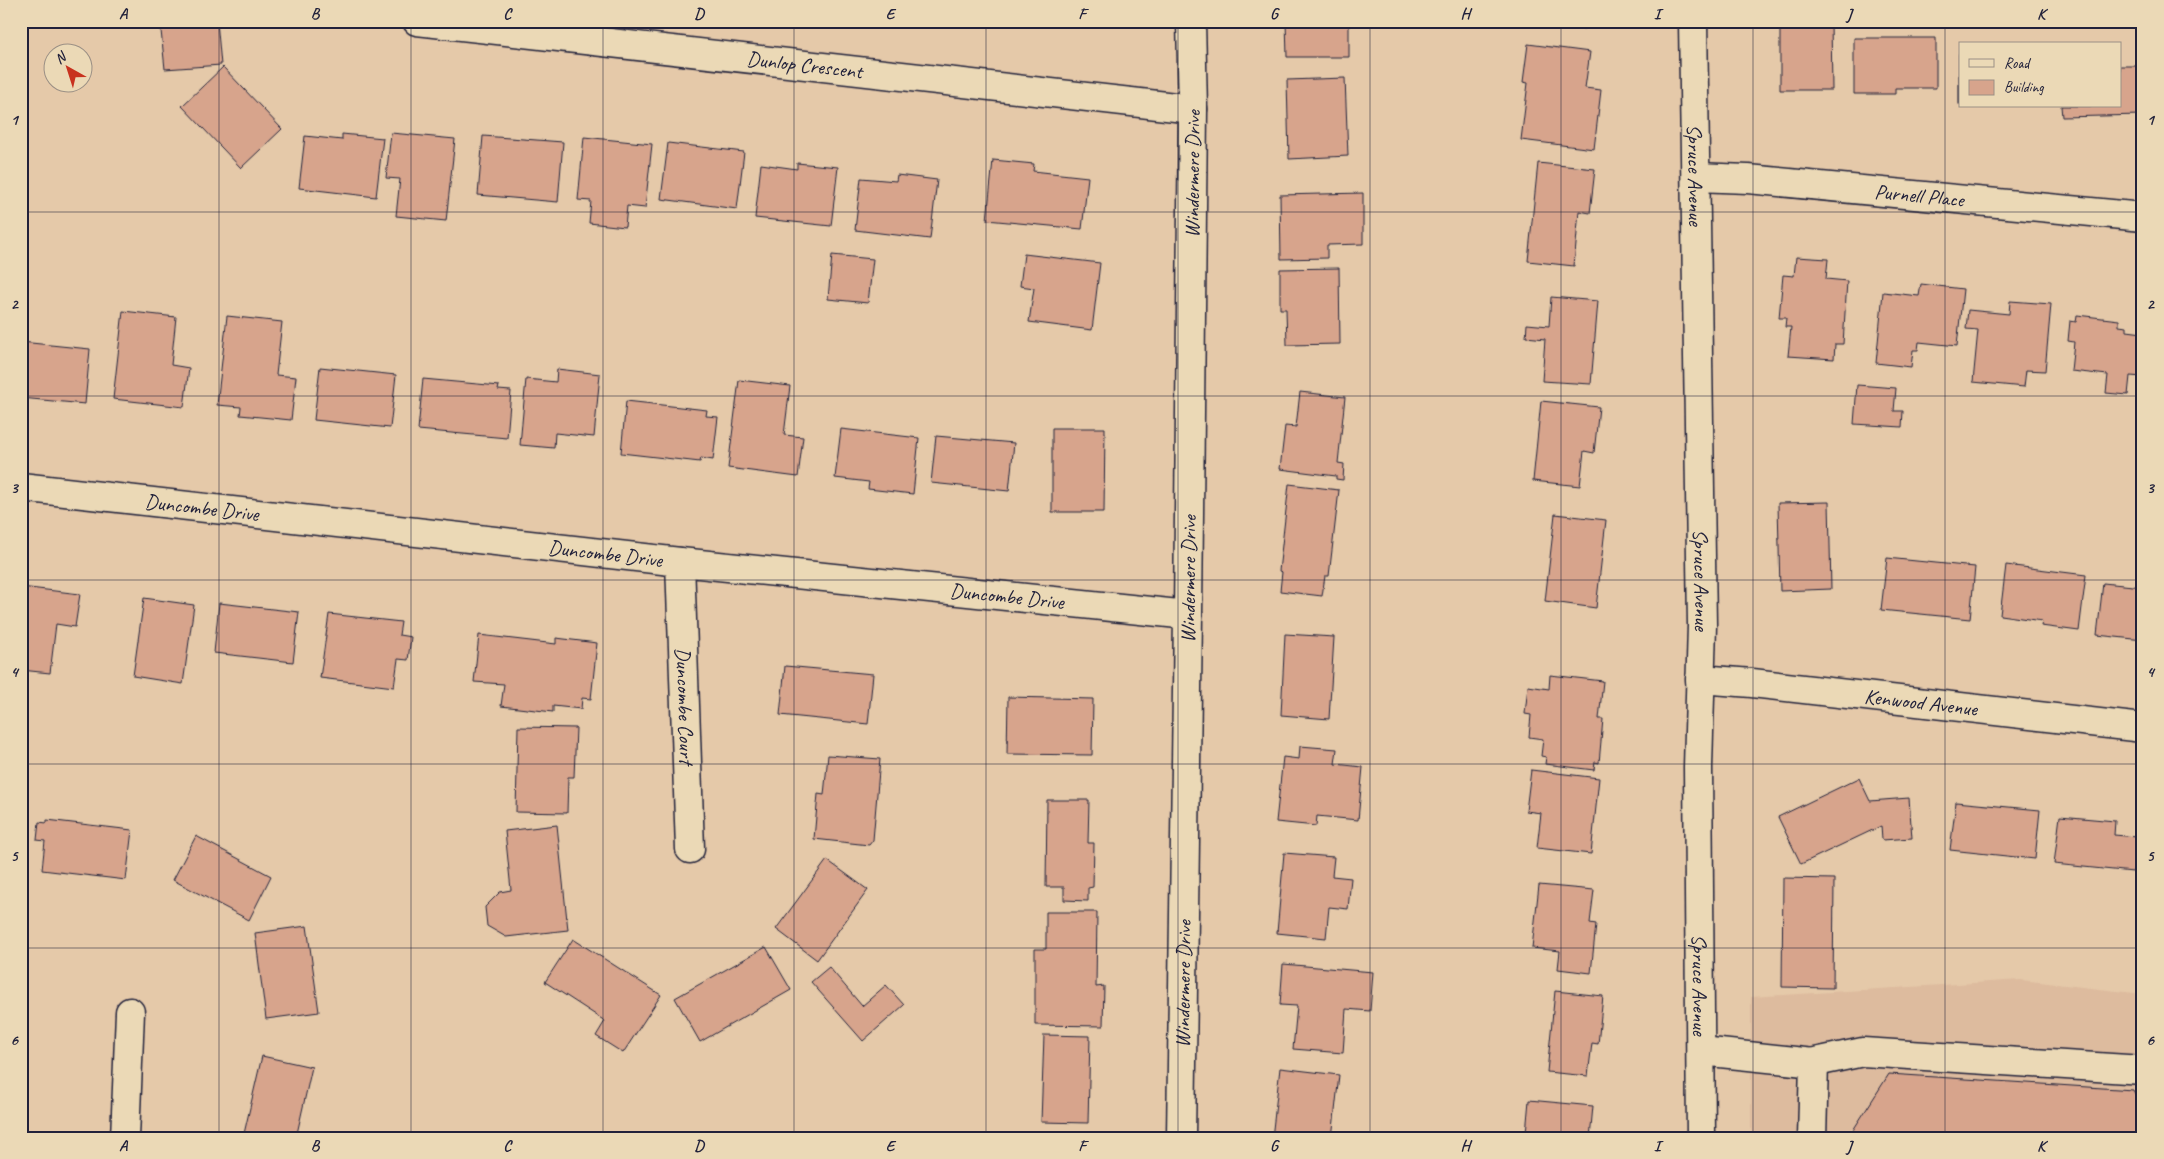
<svg xmlns="http://www.w3.org/2000/svg" width="2164" height="1159" viewBox="0 0 2164 1159" font-family="Caveat,sans-serif">
<style>
.built{fill:#ddbb9e}
.building{fill:#d7a48c;stroke:#22223b}
.lines{fill:none;stroke-linecap:round;stroke-linejoin:round}
.minor-casing{stroke:#22223b;stroke-width:31}
.minor{stroke:#ebd9b6;stroke-width:28}
.grid{fill:none;stroke:#22223b;stroke-width:1;stroke-opacity:0.55}
.labels{text-anchor:middle;stroke-width:4;stroke-linejoin:round;paint-order:stroke}
.street-label{font-size:21px;fill:#22223b;stroke:#ebd9b6}
.neatline{fill:none;stroke:#22223b;stroke-width:2}
.grid-label{font-size:16px;text-anchor:middle;font-weight:bold;fill:#22223b}
</style>
<rect width="100%" height="100%" fill="#e5c9a9"/>
<filter id="ink" filterUnits="userSpaceOnUse"><feTurbulence type="fractalNoise" baseFrequency=".02" numOctaves="2"/><feDisplacementMap in="SourceGraphic" scale="10" xChannelSelector="R" yChannelSelector="G"/><feConvolveMatrix kernelMatrix="1 2 1 2 8 2 1 2 1" color-interpolation-filters="sRGB"/></filter>
<g filter="url(#ink)">
<path class="built" d="M2021,980L2143,994V1138H1751V997Z"/>
<g class="building">
<path d="M160,21H217L221,65L165,69Z"/>
<path d="M1286,21H1349V57H1287Z"/>
<path d="M1534,21H1585V29Z"/>
<path d="M1775,21H1831L1832,90H1780V29H1775Z"/>
<path d="M1854,38H1936V88H1895V94H1854Z"/>
<path d="M1528,44L1590,52L1585,88L1601,90L1594,149L1521,140L1528,83L1523,82Z"/>
<rect x="1959" y="54" width="1" height="50"/>
<path d="M2120,66H2140L2141,115L2062,117L2061,106H2120Z"/>
<path d="M223,67L282,129L241,168L182,106Z"/>
<path d="M1345,78L1348,156L1289,159L1287,80Z"/>
<path d="M391,133L455,139L446,221L396,216L400,179L386,178Z"/>
<path d="M342,134L383,138L376,197L299,188L305,136L342,140Z"/>
<path d="M483,136L563,142L558,202L478,195Z"/>
<path d="M584,137L652,144L645,208L627,206L625,227L589,223L591,201L578,200Z"/>
<path d="M668,143L744,152L737,209L661,199Z"/>
<path d="M993,160L1034,164L1033,171L1088,177L1082,229L987,220Z"/>
<path d="M797,163L838,167L831,226L755,218L761,164L797,169Z"/>
<path d="M1538,163L1595,169L1590,213L1579,211L1574,266L1528,261Z"/>
<path d="M897,175L937,180L930,239L855,230L861,178L896,181Z"/>
<path d="M1363,193V244L1327,245V258L1281,259L1280,195Z"/>
<path d="M1024,254L1100,263L1092,330L1029,322L1034,288L1020,286Z"/>
<path d="M832,255L873,259L868,303L828,299Z"/>
<path d="M1796,257L1828,259L1826,279L1847,281L1843,344H1835L1834,359L1788,356L1791,327H1785L1786,318H1779L1783,275L1794,276Z"/>
<path d="M1339,268L1340,344L1287,345L1286,309H1280V269Z"/>
<path d="M1921,284L1963,289L1957,346L1919,342L1918,350H1913L1911,367L1876,363L1883,292L1919,296Z"/>
<path d="M1551,297L1598,301L1591,384L1542,381L1545,339L1526,337L1527,324L1549,326Z"/>
<path d="M2010,301L2051,304L2045,371L2026,370L2024,387L1973,382L1978,330L1966,329L1968,310L2009,314Z"/>
<path d="M123,311L176,317L171,365L189,368L184,407L113,399Z"/>
<path d="M2077,315L2119,320V326L2127,327V331L2143,333V377L2130,376L2128,395L2106,393L2108,375L2071,371L2074,342L2068,341L2070,321L2076,322Z"/>
<path d="M227,316L282,322L276,375L296,377L291,420L240,415L241,407L217,405Z"/>
<path d="M21,342L90,349L85,404L21,398Z"/>
<path d="M320,367L396,375L390,428L314,420Z"/>
<path d="M557,369L600,374L594,437L555,433L554,448L520,445L526,379L556,382Z"/>
<path d="M423,379L499,386L498,390L511,391L507,438L418,430Z"/>
<path d="M739,380L790,386L784,435L803,437L798,477L728,468Z"/>
<path d="M1857,385L1896,388L1894,411H1903L1902,427L1854,424Z"/>
<path d="M1300,392L1345,397L1338,463L1344,464L1343,480L1336,479V476L1280,469L1285,426L1296,427Z"/>
<path d="M626,401L707,410L706,416L718,417L713,460L701,458L700,462L621,453Z"/>
<path d="M1541,401L1599,407L1594,453L1584,451L1580,486L1533,481Z"/>
<path d="M1052,428H1105L1104,512H1052Z"/>
<path d="M841,429L919,438L913,494L868,489L869,482L835,478Z"/>
<path d="M936,436L1014,443L1009,491L931,483Z"/>
<path d="M1289,484L1339,490L1329,576H1325L1322,596L1280,591L1282,572L1279,571Z"/>
<path d="M1829,502L1831,589L1780,591L1778,503Z"/>
<path d="M1555,514L1606,520L1596,608L1545,601Z"/>
<path d="M1887,558L1975,567L1970,619L1881,610Z"/>
<path d="M2006,565L2086,575L2079,631L2041,626L2042,621L2000,615Z"/>
<path d="M2103,583L2143,587V640L2097,635Z"/>
<path d="M21,587L80,594L75,627L56,624L50,673L21,670Z"/>
<path d="M144,598L194,605L183,684L133,676Z"/>
<path d="M219,603L299,612L293,662L214,653Z"/>
<path d="M329,614L401,622L399,635L411,637L408,660L398,659L394,687L320,678Z"/>
<path d="M1285,634L1334,637L1329,719L1281,715Z"/>
<path d="M479,635L556,644V638L597,643L591,699L582,698L581,709L553,706V712L501,706L504,684L474,682Z"/>
<path d="M785,666L873,674L868,724L780,715Z"/>
<path d="M1550,675L1603,681L1599,719H1603L1599,763L1595,762L1594,770L1545,764L1546,757L1541,756L1543,739L1529,737L1531,715L1525,714L1528,686L1549,689Z"/>
<path d="M1008,697L1093,699L1092,755L1007,754Z"/>
<path d="M518,727L576,728L574,777H568L567,813L516,812Z"/>
<path d="M1300,746L1337,749L1335,764L1363,767L1358,820L1317,816L1316,826L1276,822L1283,757L1299,759Z"/>
<path d="M828,755L880,759L873,840L869,845L814,839L818,794L824,795Z"/>
<path d="M1531,770L1599,778L1591,854L1537,848L1541,813L1526,811Z"/>
<path d="M1859,778L1870,801L1909,798L1912,838L1882,840L1881,826L1801,864L1778,817Z"/>
<path d="M1047,800H1089L1088,843H1094L1093,887L1088,888V901L1064,900V887H1046Z"/>
<path d="M1956,802L2040,810L2035,859L1950,850Z"/>
<path d="M2060,816L2115,821L2114,835L2137,837L2133,872L2054,864Z"/>
<path d="M47,820L132,830L126,880L42,870L45,841L37,840L39,822L47,823Z"/>
<path d="M557,825L568,930L506,937L487,926L485,907L500,892L511,890L505,831Z"/>
<path d="M196,836L271,876L249,920L173,880Z"/>
<path d="M1284,853L1334,857L1332,876L1351,878L1348,909L1329,907L1326,938L1277,933Z"/>
<path d="M827,860L868,890L817,960L776,929Z"/>
<path d="M1783,878L1834,879L1833,988L1782,987Z"/>
<path d="M1539,885L1594,890L1590,923L1596,924L1591,973L1558,969L1560,951L1532,948Z"/>
<path d="M1046,912H1097L1096,987L1104,986L1103,1026L1035,1025V949H1046Z"/>
<path d="M307,926L319,1012L266,1019L255,933Z"/>
<path d="M573,939L661,995L623,1053L596,1036L605,1021L545,982Z"/>
<path d="M766,947L791,990L700,1042L675,998Z"/>
<path d="M1283,964L1373,972L1370,1011L1346,1009L1343,1053L1293,1049L1297,1006L1280,1005Z"/>
<path d="M829,967L862,1006L886,985L904,1005L863,1041L811,982Z"/>
<path d="M1555,991L1603,996L1598,1044L1592,1043L1588,1076L1547,1072Z"/>
<path d="M1044,1035L1090,1036L1088,1123L1041,1122Z"/>
<path d="M262,1056L312,1067L296,1138H243Z"/>
<path d="M1280,1068L1339,1075L1332,1138H1272Z"/>
<path d="M1889,1074L2133,1090L2143,1109V1138H1848Z"/>
<path d="M1529,1100L1593,1106L1590,1138H1547V1135L1526,1133Z"/>
</g>
<g class="lines">
<defs>
<g id="minor">
<path id="s1" d="M417,21L1193,109"/>
<path id="s2" d="M1693,21L1702,625L1698,767L1701,1138"/>
<path id="s3" d="M1696,177L1748,179L2143,217"/>
<path id="s4" d="M21,487L680,562L1188,615"/>
<path id="s5" d="M680,562L690,849"/>
<path id="s6" d="M1700,679L1752,683L2143,728"/>
<path d="M1701,1051L1814,1063L1812,1138"/>
<path d="M1811,1063L1863,1052L2143,1070"/>
<path d="M125,1138L130,1012"/>
<path id="s7" d="M1181,1138L1188,615L1193,109L1191,21"/>
</g>
</defs>
<use href="#minor" class="minor-casing"/>
<use href="#minor" class="minor"/>
</g>
</g>
<path class="grid" d="M219,21V1138M411,21V1138M603,21V1138M794,21V1138M986,21V1138M1178,21V1138M1370,21V1138M1561,21V1138M1753,21V1138M1945,21V1138M21,212H2143M21,396H2143M21,580H2143M21,764H2143M21,948H2143"/>
<g class="labels">
<g class="street-label">
<text dy="7" stroke="none"><textPath href="#s1" startOffset="390">Dunlop Crescent</textPath></text>
<text dy="7" stroke="none"><textPath href="#s7" startOffset="964">Windermere Drive</textPath></text>
<text dy="7" stroke="none"><textPath href="#s2" startOffset="154">Spruce Avenue</textPath></text>
<text dy="7" stroke="none"><textPath href="#s3" startOffset="224">Purnell Place</textPath></text>
<text dy="7" stroke="none"><textPath href="#s4" startOffset="182">Duncombe Drive</textPath></text>
<text dy="7" stroke="none"><textPath href="#s4" startOffset="588">Duncombe Drive</textPath></text>
<text dy="7" stroke="none"><textPath href="#s7" startOffset="559">Windermere Drive</textPath></text>
<text dy="7" stroke="none"><textPath href="#s2" startOffset="559">Spruce Avenue</textPath></text>
<text dy="7" stroke="none"><textPath href="#s4" startOffset="992">Duncombe Drive</textPath></text>
<text dy="7" stroke="none"><textPath href="#s6" startOffset="222">Kenwood Avenue</textPath></text>
<text dy="7" stroke="none"><textPath href="#s5" startOffset="144">Duncombe Court</textPath></text>
<text dy="7" stroke="none"><textPath href="#s7" startOffset="154">Windermere Drive</textPath></text>
<text dy="7" stroke="none"><textPath href="#s2" startOffset="964">Spruce Avenue</textPath></text>
</g>
</g>
<rect width="2164" height="1159" fill="none" stroke="#ebd9b6" stroke-width="55"/>
<rect x="1959" y="42" width="162" height="65" fill="#ebd9b6" stroke="#9b9085"/>
<rect x="1969" y="59" width="25" height="8" fill="#ebd9b6" stroke="#9b9085"/>
<text x="2004" y="68" font-size="15" fill="#22223b">Road</text>
<rect x="1969" y="80" width="25" height="15" fill="#d7a48c" stroke="#9b9085"/>
<text x="2004" y="92" font-size="15" fill="#22223b">Building</text>
<g transform="translate(68 68) rotate(321)"><circle r="24" fill="#ebd9b6" stroke="#9b9085"/>
<path d="M0-4L9 19L0 12L-9 19Z" fill="#c8321e"/>
<text y="-8" font-size="14" font-weight="bold" text-anchor="middle" fill="#22223b">N</text>
</g>
<rect x="28" y="28" width="2108" height="1104" class="neatline"/>
<g class="grid-label">
<text x="123" y="19">A</text>
<text x="315" y="19">B</text>
<text x="507" y="19">C</text>
<text x="699" y="19">D</text>
<text x="890" y="19">E</text>
<text x="1082" y="19">F</text>
<text x="1274" y="19">G</text>
<text x="1465" y="19">H</text>
<text x="1657" y="19">I</text>
<text x="1849" y="19">J</text>
<text x="2041" y="19">K</text>
<text x="14" y="125">1</text>
<text x="2150" y="125">1</text>
<text x="14" y="309">2</text>
<text x="2150" y="309">2</text>
<text x="14" y="493">3</text>
<text x="2150" y="493">3</text>
<text x="14" y="677">4</text>
<text x="2150" y="677">4</text>
<text x="14" y="861">5</text>
<text x="2150" y="861">5</text>
<text x="14" y="1045">6</text>
<text x="2150" y="1045">6</text>
<text x="123" y="1151">A</text>
<text x="315" y="1151">B</text>
<text x="507" y="1151">C</text>
<text x="699" y="1151">D</text>
<text x="890" y="1151">E</text>
<text x="1082" y="1151">F</text>
<text x="1274" y="1151">G</text>
<text x="1465" y="1151">H</text>
<text x="1657" y="1151">I</text>
<text x="1849" y="1151">J</text>
<text x="2041" y="1151">K</text>
</g>
</svg>
